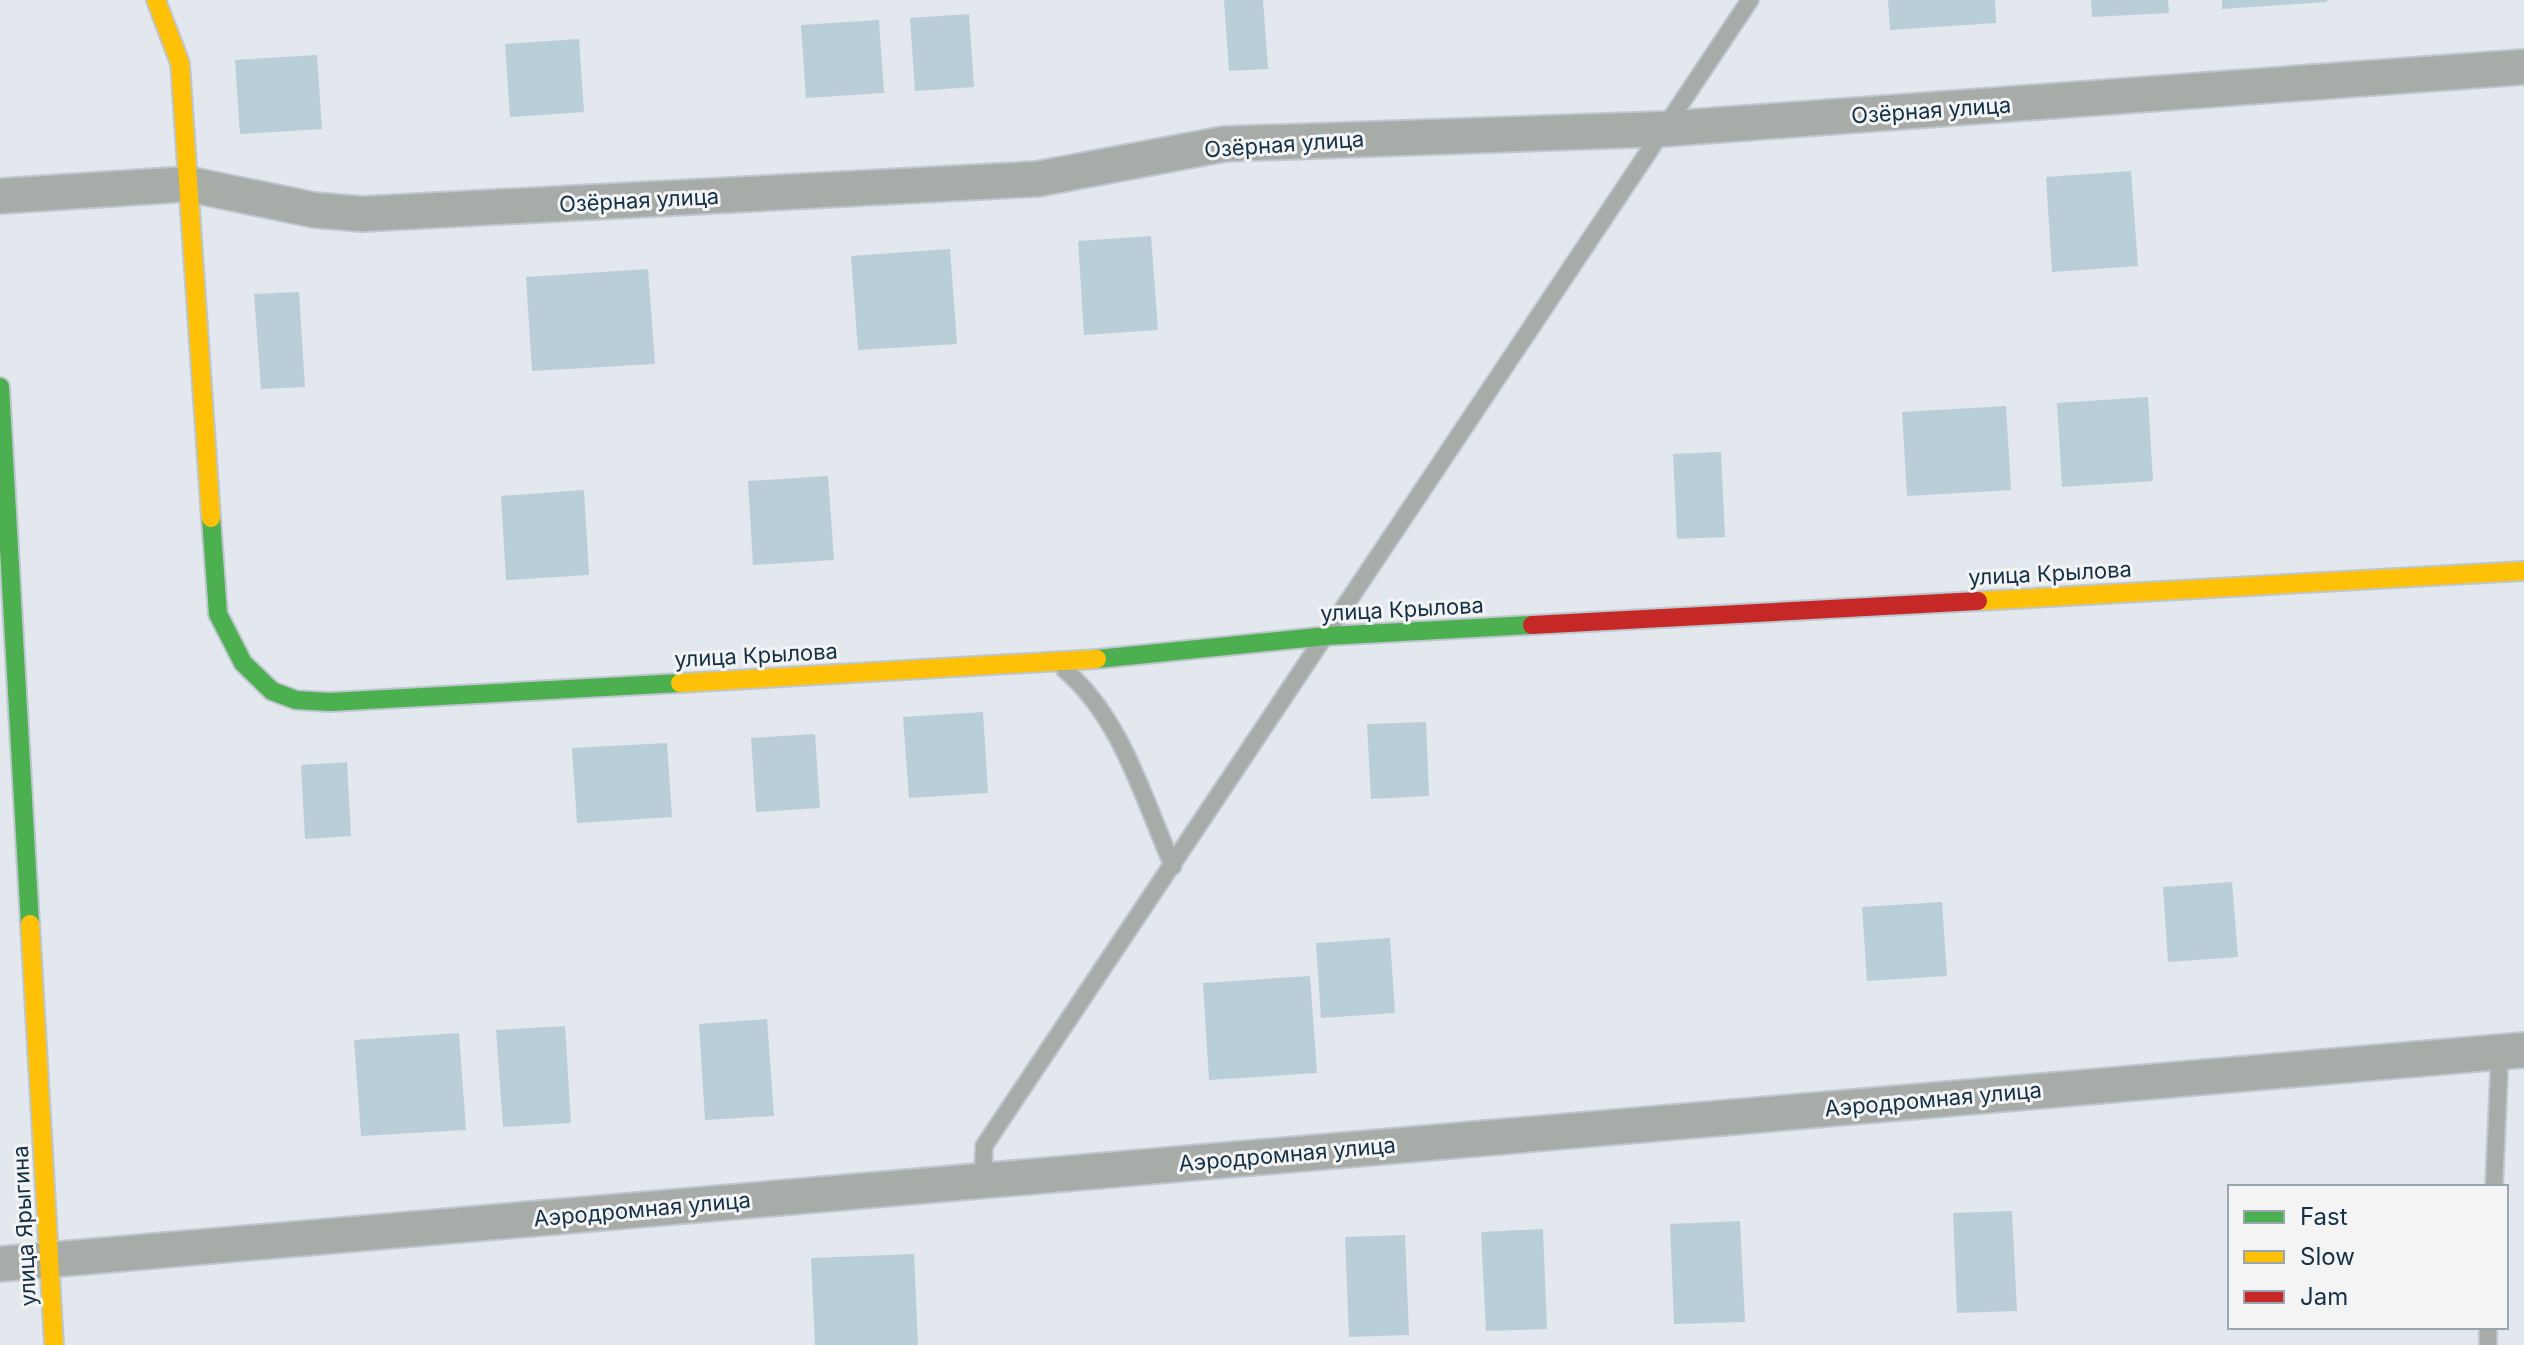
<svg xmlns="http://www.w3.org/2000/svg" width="2524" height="1345" viewBox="0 0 2524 1345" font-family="Inter,sans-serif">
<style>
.building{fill:#b9ced7}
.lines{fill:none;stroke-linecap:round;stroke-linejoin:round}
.lane-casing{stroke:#bec7cf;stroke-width:20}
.street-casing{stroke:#bec7cf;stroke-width:38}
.fast-casing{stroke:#bec7cf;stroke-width:22}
.slow-casing{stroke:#bec7cf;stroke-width:22}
.jam-casing{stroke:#bec7cf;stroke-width:22}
.lane{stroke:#a8aca8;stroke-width:16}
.street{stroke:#a8aca8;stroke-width:34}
.fast{stroke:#4caf50;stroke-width:18}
.slow{stroke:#ffc107;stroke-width:18}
.jam{stroke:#c62828;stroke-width:18}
.labels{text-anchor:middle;stroke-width:6;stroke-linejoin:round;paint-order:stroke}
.street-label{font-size:22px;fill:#143146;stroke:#f4f4f4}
</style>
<rect width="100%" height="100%" fill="#e2e8ee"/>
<g class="building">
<path d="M1224,0H1263L1268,69L1229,71Z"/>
<path d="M1888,0H1995L1996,23L1890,30Z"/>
<path d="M2091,0H2168L2169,13L2092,17Z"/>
<path d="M2222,0H2327V2L2222,9Z"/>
<path d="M969,14L974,87L915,91L910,18Z"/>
<path d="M879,20L884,93L806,98L801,25Z"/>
<path d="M579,39L584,112L510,117L505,44Z"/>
<path d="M317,55L322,129L240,134L235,60Z"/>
<path d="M2131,171L2138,266L2052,272L2046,177Z"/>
<path d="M1151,236L1158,330L1084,335L1078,241Z"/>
<path d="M950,249L957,344L858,350L851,256Z"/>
<path d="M648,269L655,364L532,371L526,277Z"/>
<path d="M299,292L305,387L261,389L254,294Z"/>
<path d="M2148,397L2153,481L2062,487L2057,403Z"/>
<path d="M2006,406L2011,490L1907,496L1902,412Z"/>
<path d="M1721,452L1725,537L1677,539L1673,454Z"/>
<path d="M828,476L834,560L753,565L748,481Z"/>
<path d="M584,490L589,575L506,580L501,496Z"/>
<path d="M983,712L988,793L909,798L903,717Z"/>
<path d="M1426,722L1429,796L1371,799L1367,724Z"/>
<path d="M815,734L820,808L756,812L751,738Z"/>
<path d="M667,743L672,817L577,823L572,748Z"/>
<path d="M347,762L351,836L305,839L301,765Z"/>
<path d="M2232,882L2238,957L2168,962L2163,887Z"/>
<path d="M1942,902L1947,976L1867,981L1862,907Z"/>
<path d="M1390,938L1395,1013L1321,1018L1316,943Z"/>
<path d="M1310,976L1317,1073L1209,1080L1203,983Z"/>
<path d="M767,1019L774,1116L705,1120L699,1024Z"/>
<path d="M565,1026L571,1123L503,1127L496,1030Z"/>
<path d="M459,1033L466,1130L361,1136L354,1040Z"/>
<path d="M2012,1211L2017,1311L1957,1313L1953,1213Z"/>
<path d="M1740,1221L1745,1322L1674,1324L1670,1224Z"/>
<path d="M1543,1229L1547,1329L1486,1331L1481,1232Z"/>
<path d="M1405,1235L1409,1335L1349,1337L1345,1237Z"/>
<path d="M914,1254L918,1345H815L811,1258Z"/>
</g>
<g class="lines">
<defs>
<g id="lane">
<path d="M1065,670C1122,719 1143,798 1173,866"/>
<path d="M983,1181L984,1146L1750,0"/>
<path d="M2494,1187L2500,1051"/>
<path d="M2488,1345V1327"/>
</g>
<g id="street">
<path d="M0,196L188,184L314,210L362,214L1037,179L1224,144L1663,129L2524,67"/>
<path d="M0,1264L2524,1050"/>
</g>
<g id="fast">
<path d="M0,387L30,924"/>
<path d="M211,518L218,614L243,663L272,691L296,700L330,702L680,683"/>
<path d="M1097,659L1327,636L1532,625"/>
</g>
<g id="slow">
<path d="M156,0L180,63L211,518"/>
<path d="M1978,601L2524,571"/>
<path d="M680,683L1097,659"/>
<path d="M30,924L54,1345"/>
</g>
<path id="jam" d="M1532,625L1978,601"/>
</defs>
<use href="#lane" class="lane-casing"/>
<use href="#street" class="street-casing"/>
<use href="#fast" class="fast-casing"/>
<use href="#slow" class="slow-casing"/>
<use href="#jam" class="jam-casing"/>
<use href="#lane" class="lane"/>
<use href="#street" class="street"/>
<use href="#fast" class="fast"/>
<use href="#slow" class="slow"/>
<use href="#jam" class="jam"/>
</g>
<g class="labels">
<g class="street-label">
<text transform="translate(1931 110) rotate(-4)" y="8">Озёрная улица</text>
<text transform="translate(1284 144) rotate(-4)" y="8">Озёрная улица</text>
<text transform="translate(639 200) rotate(-3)" y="8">Озёрная улица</text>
<text transform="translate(2050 573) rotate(-3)" y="8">улица Крылова</text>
<text transform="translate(1402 609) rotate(-3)" y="8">улица Крылова</text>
<text transform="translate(756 655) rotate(-3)" y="8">улица Крылова</text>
<text transform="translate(1933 1099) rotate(-5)" y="8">Аэродромная улица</text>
<text transform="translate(1287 1154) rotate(-5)" y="8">Аэродромная улица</text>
<text transform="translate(642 1209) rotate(-5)" y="8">Аэродромная улица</text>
<text transform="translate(24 1226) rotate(-93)" y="8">улица Ярыгина</text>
</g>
</g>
<rect x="2228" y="1185" width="280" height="144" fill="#f4f4f4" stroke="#9aa6ae" stroke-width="2"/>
<rect x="2244" y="1211" width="40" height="12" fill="#4caf50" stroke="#9aa6ae" stroke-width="2"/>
<text x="2300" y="1225" font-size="24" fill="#143146">Fast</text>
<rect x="2244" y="1251" width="40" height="12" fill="#ffc107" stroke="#9aa6ae" stroke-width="2"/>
<text x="2300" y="1265" font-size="24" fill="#143146">Slow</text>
<rect x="2244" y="1291" width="40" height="12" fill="#c62828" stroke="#9aa6ae" stroke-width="2"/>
<text x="2300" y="1305" font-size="24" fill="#143146">Jam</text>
</svg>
